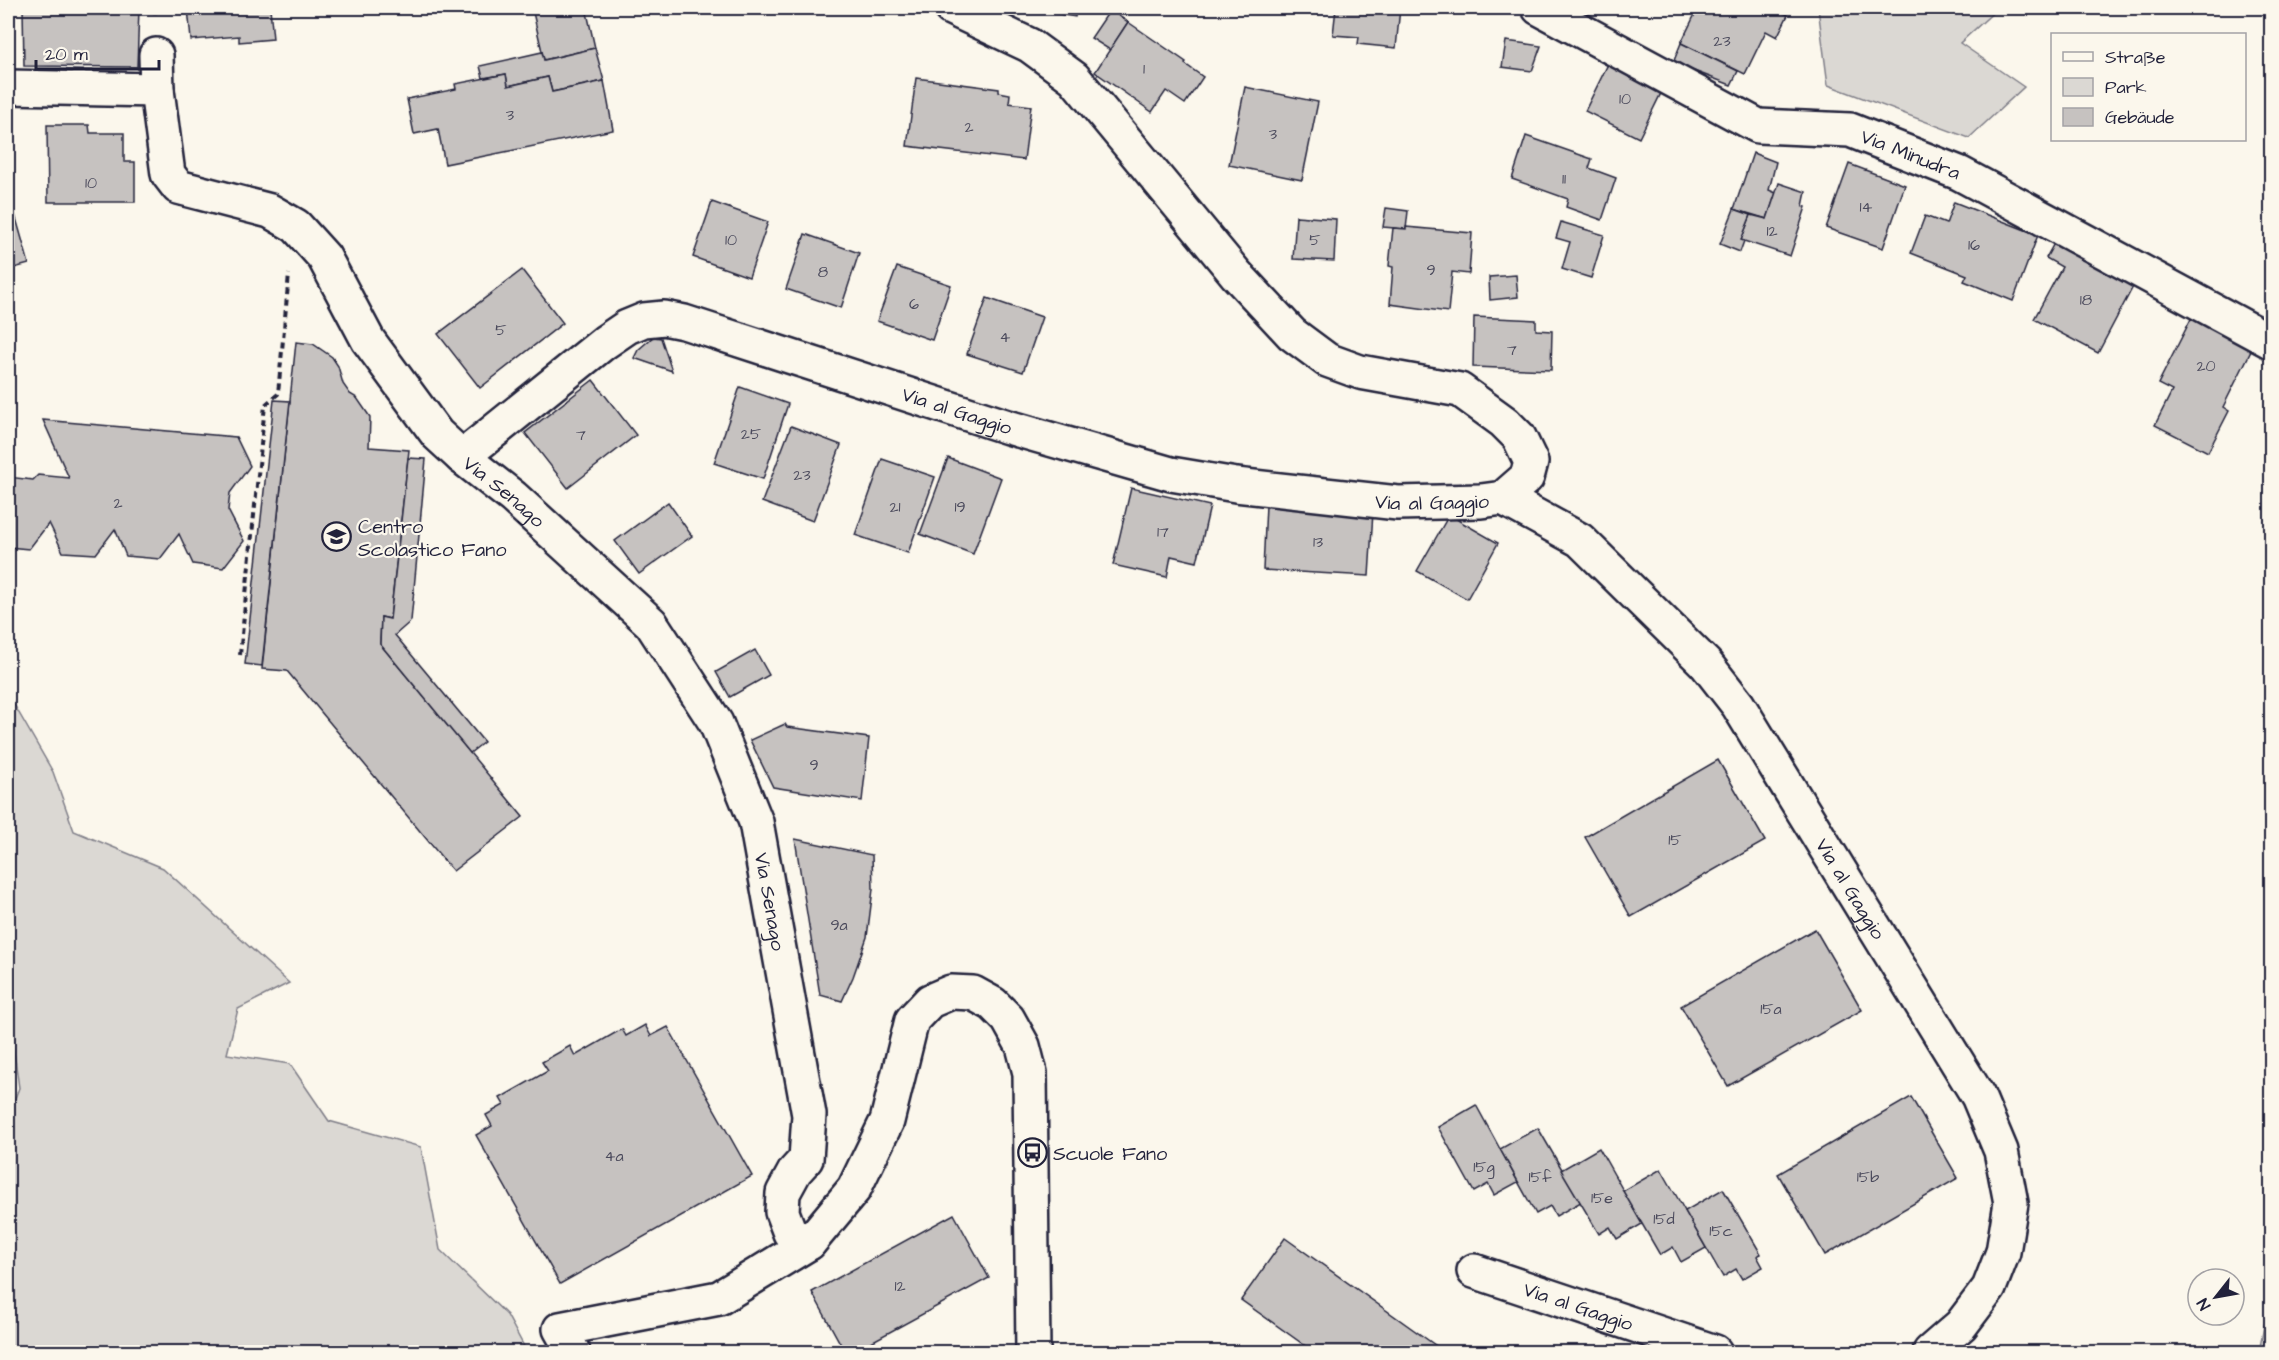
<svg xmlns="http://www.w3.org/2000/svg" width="2279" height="1360" viewBox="0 0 2279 1360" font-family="'Architects Daughter',sans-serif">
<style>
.green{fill:#dbd8d3;stroke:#7e7d87;stroke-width:1.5}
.building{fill:#c6c2c0;stroke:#22223b;stroke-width:1.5}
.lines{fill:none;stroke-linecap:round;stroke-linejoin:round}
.minor-casing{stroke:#22223b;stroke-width:38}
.path{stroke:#22223b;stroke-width:4;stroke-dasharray:6 4.5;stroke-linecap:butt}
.minor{stroke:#fbf7ec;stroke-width:33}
.labels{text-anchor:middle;stroke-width:4.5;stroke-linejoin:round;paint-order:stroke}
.number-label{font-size:16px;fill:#4b4a5c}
.street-label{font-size:20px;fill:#22223b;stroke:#fbf7ec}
.poi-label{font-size:20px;fill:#22223b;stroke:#fbf7ec;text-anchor:start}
</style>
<rect width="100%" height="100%" fill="#fbf7ec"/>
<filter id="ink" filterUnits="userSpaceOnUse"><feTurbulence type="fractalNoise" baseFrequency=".0167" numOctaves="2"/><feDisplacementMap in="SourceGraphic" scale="12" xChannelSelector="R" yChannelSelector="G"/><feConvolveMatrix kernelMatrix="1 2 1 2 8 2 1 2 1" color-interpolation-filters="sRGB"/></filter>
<g filter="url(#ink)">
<g class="green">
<path d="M1818,8H1998L1960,43L2024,87L1969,138L1828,85Z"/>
<path d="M8,694L53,772L74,831L163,868L289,983L238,1009L227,1054L290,1064L329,1121L421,1147L440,1250L507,1315L527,1352H8V1116L19,1088L8,1008Z"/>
<path d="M2271,1291V1352H2259Z"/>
</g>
<g class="building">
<path d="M23,8H139L137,67L24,66Z"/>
<path d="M188,8H270L273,39L239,42V36L191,40Z"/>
<path d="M532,8H586L595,48L544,60Z"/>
<path d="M1023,8H1076L1075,17Z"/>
<path d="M1336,8H1400L1396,48L1358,44L1359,37L1333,35Z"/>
<path d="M1698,8H1774L1788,15L1777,37L1766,31L1745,74L1681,43Z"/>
<path d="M1110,10L1128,22L1110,50L1091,38Z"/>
<path d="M1128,22L1186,62L1185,64L1203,77L1185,104L1166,91L1152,112L1095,72Z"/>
<path d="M1506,41L1541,46L1532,71L1502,67Z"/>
<path d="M1681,43L1738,71L1731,85L1673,63Z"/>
<path d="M595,48L604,81L552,92L548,77L508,86L506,74L483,78L480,66L542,52L544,60Z"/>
<path d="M1611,58L1665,85L1639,138L1585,111Z"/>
<path d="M506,74L508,86L548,77L552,92L604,81L613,130L445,164L438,129L414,134L407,99L456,89L455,84Z"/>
<path d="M916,78L999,89V92L1010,94L1009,103L1031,106L1024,160L907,146Z"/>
<path d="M1245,87L1318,102L1302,180L1229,165Z"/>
<path d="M47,125H89L90,133H124V162H135V202H48Z"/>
<path d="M1526,136L1592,159L1589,168L1616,178L1602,220L1566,207L1568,199L1512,179Z"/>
<path d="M1753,153L1776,162L1769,190L1776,193L1767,219L1734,209Z"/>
<path d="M1849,164L1905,185L1883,248L1826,228Z"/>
<path d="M1779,183L1806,192L1803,206L1806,207L1790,256L1741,240L1751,215L1767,219Z"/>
<path d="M712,202L768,222L749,277L693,257Z"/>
<path d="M1954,202L2038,235L2013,301L1964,281L1967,275L1911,253L1925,216L1946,224Z"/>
<path d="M1386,208L1408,211L1406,229L1383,227Z"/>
<path d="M1734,209L1751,215L1741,240L1744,241L1740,252L1720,244Z"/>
<path d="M14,211L29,264L10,269L12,279L8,281V213Z"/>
<path d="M1296,216L1336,219L1334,261L1293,259Z"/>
<path d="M1561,222L1604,235L1591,278L1562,269L1570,242L1556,238Z"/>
<path d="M1406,227L1472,233L1469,274L1452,272L1448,312L1390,304L1393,267L1389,266L1393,228L1406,229Z"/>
<path d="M805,234L859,253L841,308L786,289Z"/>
<path d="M2057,238L2137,279L2098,353L2034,319L2062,267L2046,258Z"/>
<path d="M897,267L951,285L932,340L877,321Z"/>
<path d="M522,270L563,323L480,388L438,334Z"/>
<path d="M1516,275L1518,297L1490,300L1489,277Z"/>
<path d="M987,298L1042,317L1023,372L967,354Z"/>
<path d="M2194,313L2254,345L2223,407L2229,411L2208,452L2155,425L2172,391L2158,384Z"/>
<path d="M1474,317L1536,320V330L1552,331L1551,370L1473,367Z"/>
<path d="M653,337L661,338L672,371L634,358L638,350Z"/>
<path d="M296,342L313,344L332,357L338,366L343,384L350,394L357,398L370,417L369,447L409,450L390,619L381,617L380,644L523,817L453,871L287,671L262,669Z"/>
<path d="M593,380L636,435L568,488L525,433Z"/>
<path d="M740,387L788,404L763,479L714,463Z"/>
<path d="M274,400L290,401L262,666L245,664Z"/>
<path d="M43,420L236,437L250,466L230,493L228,510L244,541L223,568L193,564L179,534L160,559L126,556L115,529L96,554L63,552L49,523L29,549L8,547V477L33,480L38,475L69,478Z"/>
<path d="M791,426L841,445L813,521L762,502Z"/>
<path d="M408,458L426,459L411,621L395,635L484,742L470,753L380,644L381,617L390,619Z"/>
<path d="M948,458L1001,478L973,554L920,534Z"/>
<path d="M882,459L935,477L908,553L855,535Z"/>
<path d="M1131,488L1210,506L1197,562L1171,556L1167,577L1113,565Z"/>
<path d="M668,502L692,536L639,574L615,541Z"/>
<path d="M1266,505L1373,512L1369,576L1263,570Z"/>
<path d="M1449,515L1498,543L1467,599L1417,571Z"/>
<path d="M755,650L769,675L730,697L716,672Z"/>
<path d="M785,724L787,727L869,738L862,801L773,787L750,740Z"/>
<path d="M1718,760L1765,841L1631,917L1585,837Z"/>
<path d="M795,839L872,855L873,889L867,937L853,977L842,1001L820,995Z"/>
<path d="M1815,929L1862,1010L1728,1086L1681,1006Z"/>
<path d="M645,1025L651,1036L668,1027L752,1176L560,1284L476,1135L492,1126L486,1115L504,1105L500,1098L548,1071L542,1062L570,1046L575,1056L622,1029L626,1036Z"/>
<path d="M1911,1097L1958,1178L1825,1255L1778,1174Z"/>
<path d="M1476,1105L1518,1182L1494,1195L1488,1184L1474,1192L1438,1127Z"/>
<path d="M1538,1128L1581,1202L1556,1216L1550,1206L1536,1214L1500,1149Z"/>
<path d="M1599,1148L1642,1224L1617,1239L1610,1227L1599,1234L1561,1170Z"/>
<path d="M1661,1169L1706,1248L1681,1262L1673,1247L1660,1255L1623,1191Z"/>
<path d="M1723,1189L1761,1254L1757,1256L1763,1267L1742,1279L1736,1269L1723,1277L1685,1211Z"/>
<path d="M954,1214L989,1278L853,1352H845L812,1292Z"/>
<path d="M1285,1238L1442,1350L1440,1352H1314L1241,1300Z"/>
</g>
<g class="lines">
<defs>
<g id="minor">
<path id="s1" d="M1539,8L1758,126L1850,130L1959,173L2272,342"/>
<path id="s2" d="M156,55L157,90L168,174L178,187L270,211L296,226L324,257L368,340L437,434L462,457L513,497L651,623L716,723L756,822L809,1115L806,1159L795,1171L783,1193L782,1212L790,1233L809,1243"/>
<path d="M8,87L157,90"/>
<path id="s3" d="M462,457L605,342L627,327L644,320L664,318L684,322L1008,427L1171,474L1236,485L1398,503L1481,501L1503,498L1527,477L1531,462L1519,437L1504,422L1460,390L1360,372L1327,360L1292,334L1236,274L1074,78L1029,45L951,8"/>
<path id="s4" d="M1503,498L1580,540L1706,664L1738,705L1978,1096L2001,1151L2011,1203L2003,1252L1989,1288L1961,1325L1930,1352"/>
<path id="s5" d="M1474,1271L1715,1352"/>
<path d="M573,1352L560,1329L719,1298L809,1243L854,1189L887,1121L912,1020L930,1001L951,992L973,993L993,1004L1008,1019L1023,1046L1030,1073L1033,1352"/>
</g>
</defs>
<use href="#minor" class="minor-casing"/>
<g class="path">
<path d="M155,8V18"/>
<path d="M240,655L265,405L278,394L289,274"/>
</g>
<use href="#minor" class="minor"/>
</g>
</g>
<defs>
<symbol id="school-ring" viewBox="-11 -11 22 22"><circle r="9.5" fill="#fbf7ec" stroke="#22223b" stroke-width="1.5"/><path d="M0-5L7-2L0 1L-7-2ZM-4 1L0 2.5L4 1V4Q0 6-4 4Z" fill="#22223b"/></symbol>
<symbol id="bus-ring" viewBox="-11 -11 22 22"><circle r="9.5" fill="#fbf7ec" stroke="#22223b" stroke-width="1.5"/><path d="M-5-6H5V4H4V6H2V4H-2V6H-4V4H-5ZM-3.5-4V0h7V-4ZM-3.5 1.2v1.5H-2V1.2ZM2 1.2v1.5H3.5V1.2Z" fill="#22223b"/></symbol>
</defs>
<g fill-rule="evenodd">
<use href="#school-ring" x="320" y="520" width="33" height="33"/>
<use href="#bus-ring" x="1016" y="1136" width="33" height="33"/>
</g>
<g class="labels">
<g class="number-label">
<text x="1722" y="46">23</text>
<text x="1144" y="74">1</text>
<text x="1625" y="104">10</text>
<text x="510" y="120">3</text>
<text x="969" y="132">2</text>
<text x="1273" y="139">3</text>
<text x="1564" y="184">11</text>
<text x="91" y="188">10</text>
<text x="1866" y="212">14</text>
<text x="1772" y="236">12</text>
<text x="731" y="245">10</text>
<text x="1315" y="245">5</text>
<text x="1974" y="250">16</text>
<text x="1431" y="275">9</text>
<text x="823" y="277">8</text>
<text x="2086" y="305">18</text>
<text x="914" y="309">6</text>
<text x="501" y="335">5</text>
<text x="1005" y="342">4</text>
<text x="1512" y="355">7</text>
<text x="2206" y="371">20</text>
<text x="751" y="439">25</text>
<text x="581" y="440">7</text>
<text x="802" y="480">23</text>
<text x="118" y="508">2</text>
<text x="895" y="512">21</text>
<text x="960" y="512">19</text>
<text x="1163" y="537">17</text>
<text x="1318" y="547">13</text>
<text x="814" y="770">9</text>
<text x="1675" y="845">15</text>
<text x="839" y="930">9a</text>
<text x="1771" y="1014">15a</text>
<text x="614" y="1161">4a</text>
<text x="1484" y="1172">15g</text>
<text x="1540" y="1182">15f</text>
<text x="1868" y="1182">15b</text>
<text x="1602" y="1203">15e</text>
<text x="1664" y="1224">15d</text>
<text x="1721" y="1236">15c</text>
<text x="900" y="1291">12</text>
</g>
<g class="street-label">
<text dy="7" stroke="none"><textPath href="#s1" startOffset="406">Via Minudra</textPath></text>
<text dy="7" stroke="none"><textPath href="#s3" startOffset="556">Via al Gaggio</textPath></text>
<text dy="7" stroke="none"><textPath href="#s2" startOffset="602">Via Senago</textPath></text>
<text dy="7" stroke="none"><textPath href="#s3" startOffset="1042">Via al Gaggio</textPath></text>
<text dy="7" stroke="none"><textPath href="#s4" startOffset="532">Via al Gaggio</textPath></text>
<text dy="7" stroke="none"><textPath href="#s2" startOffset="1106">Via Senago</textPath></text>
<text dy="7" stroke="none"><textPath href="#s5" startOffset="110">Via al Gaggio</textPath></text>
</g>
<g class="poi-label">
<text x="358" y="533">Centro<tspan x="358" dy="23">Scolastico Fano</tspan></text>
<text x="1053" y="1160">Scuole Fano</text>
</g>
</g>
<rect width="2279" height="1360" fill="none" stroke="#fbf7ec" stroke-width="30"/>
<rect x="15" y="15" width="2249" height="1330" fill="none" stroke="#22223b" stroke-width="2" filter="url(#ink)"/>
<rect x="2051" y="33" width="195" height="108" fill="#fbf7ec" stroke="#a4a2a5" stroke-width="1.5"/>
<rect x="2063" y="52" width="30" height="9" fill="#fbf7ec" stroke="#a4a2a5" stroke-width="1.5"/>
<text x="2105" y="63" font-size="18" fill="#22223b">Straße</text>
<rect x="2063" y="78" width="30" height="18" fill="#dbd8d3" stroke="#a4a2a5" stroke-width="1.5"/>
<text x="2105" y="93" font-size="18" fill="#22223b">Park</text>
<rect x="2063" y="108" width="30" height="18" fill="#c6c2c0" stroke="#a4a2a5" stroke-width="1.5"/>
<text x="2105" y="123" font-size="18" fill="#22223b">Gebäude</text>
<g transform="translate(2216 1297) rotate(239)"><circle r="28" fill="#fbf7ec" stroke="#a4a2a5" stroke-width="1.5"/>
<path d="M0-4.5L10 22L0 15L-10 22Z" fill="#22223b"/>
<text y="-9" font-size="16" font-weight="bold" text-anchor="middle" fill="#22223b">N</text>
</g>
<path d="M36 60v9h123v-9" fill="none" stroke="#22223b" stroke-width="3"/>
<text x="45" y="60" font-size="18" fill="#22223b" stroke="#fbf7ec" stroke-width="4.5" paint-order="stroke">20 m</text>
</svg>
